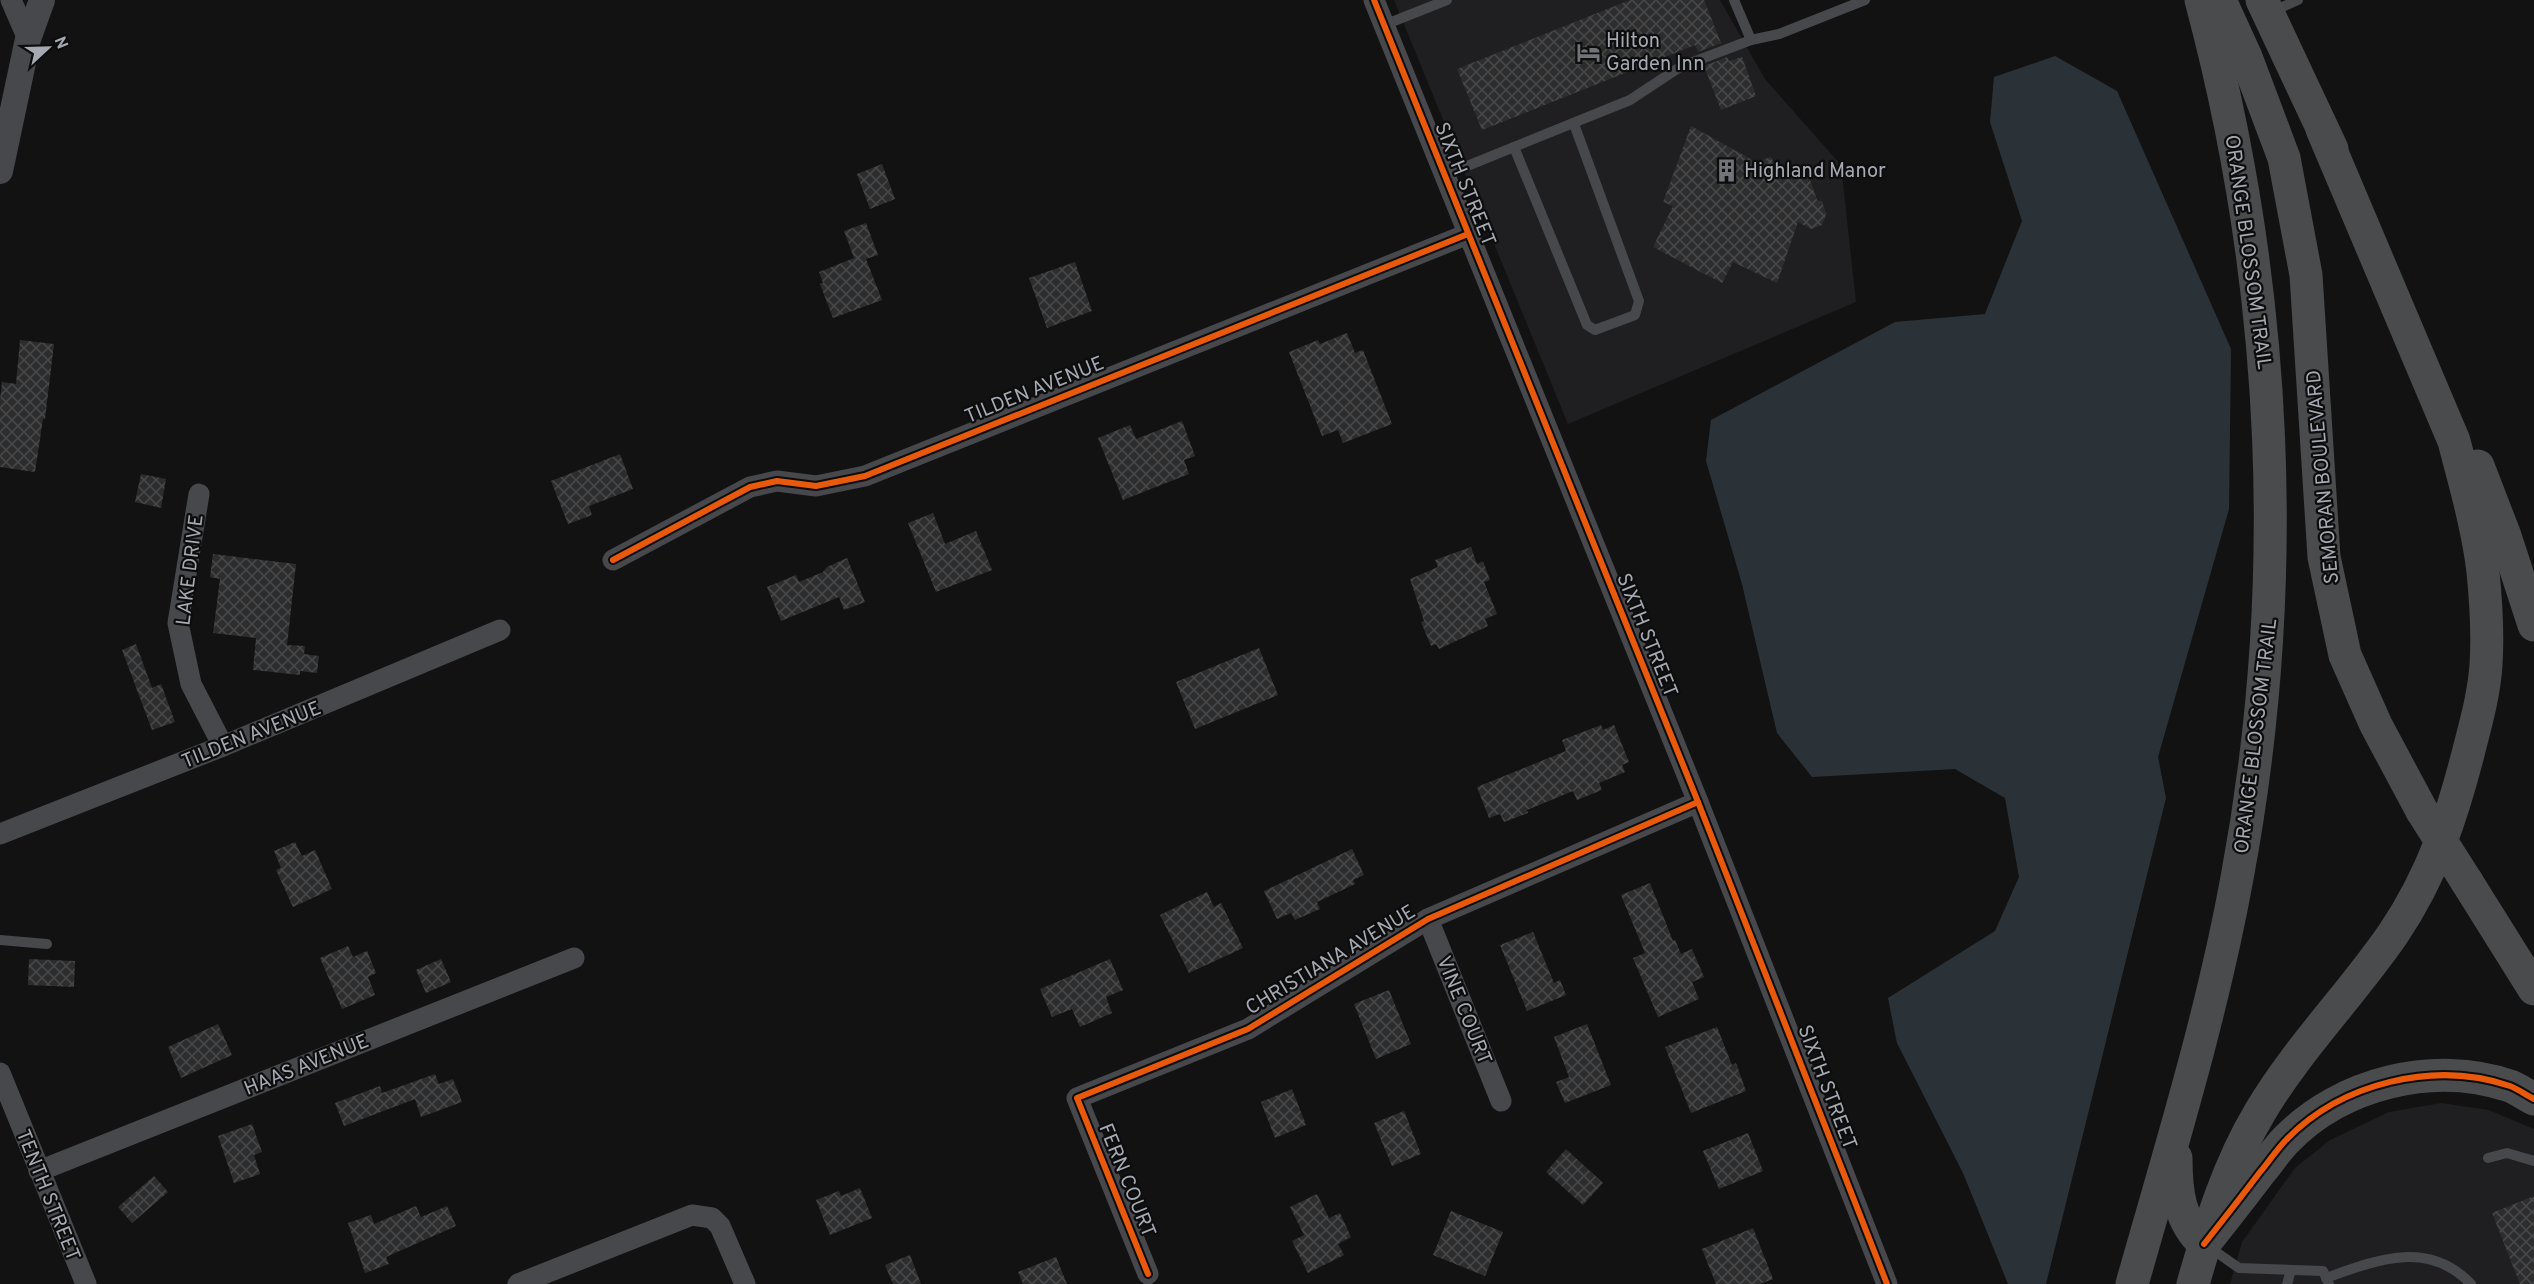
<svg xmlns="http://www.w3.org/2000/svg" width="2534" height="1284" viewBox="0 0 2534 1284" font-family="Overpass,sans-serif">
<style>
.built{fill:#1f1f21}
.water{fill:#2b3237}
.building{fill:url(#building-cross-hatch)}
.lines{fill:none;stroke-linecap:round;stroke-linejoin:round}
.service{stroke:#47484b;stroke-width:10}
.minor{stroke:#47484b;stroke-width:21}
.tertiary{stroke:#47484b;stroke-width:26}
.primary{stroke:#4a4b4d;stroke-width:33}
.primary-bridge{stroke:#4a4b4d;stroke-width:33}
.cycleway-casing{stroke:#0d0d0e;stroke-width:10}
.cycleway{stroke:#e8590c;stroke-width:6}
.labels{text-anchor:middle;stroke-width:4.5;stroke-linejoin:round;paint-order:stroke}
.poi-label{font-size:20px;fill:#a5a9b2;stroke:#0d0d0e;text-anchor:start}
.street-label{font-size:20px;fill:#a5a9b2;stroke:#0d0d0e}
</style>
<defs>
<pattern id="building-cross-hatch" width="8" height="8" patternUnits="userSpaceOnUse" patternTransform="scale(1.5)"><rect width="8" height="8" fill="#2d2d2e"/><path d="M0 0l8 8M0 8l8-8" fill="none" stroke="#48494a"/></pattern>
</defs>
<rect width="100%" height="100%" fill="#121213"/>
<g class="built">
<path d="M1394,0H1720L1765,79L1841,165L1856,302L1568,424Z"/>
<path d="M2441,1103L2489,1110L2534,1129V1284H2230L2242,1242L2295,1168L2330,1140L2389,1112Z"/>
</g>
<path class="water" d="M2055,56L2117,91L2231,349L2229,509L2158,757L2166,798L2046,1284H2008L1963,1173L1897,1043L1888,998L1995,931L2019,877L2005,798L1955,769L1812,777L1777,733L1742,584L1706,461L1711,420L1895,322L1985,314L2022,221L1990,122L1994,77Z"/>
<g class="building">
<path d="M1630,0H1704L1721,43L1698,52L1695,45L1482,130L1457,69Z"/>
<path d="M1727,57L1729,61L1742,57L1756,96L1721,110L1704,66Z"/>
<path d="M1691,126L1756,162L1771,157L1780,177L1797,166L1800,173L1807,171L1817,200L1822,202L1826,213L1825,218L1822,225L1811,229L1798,222L1777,283L1733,262L1722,283L1653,247L1673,206L1663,202Z"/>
<path d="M882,164L895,199L870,209L857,174Z"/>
<path d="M866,223L878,255L866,259L882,300L833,318L820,284L823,283L819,272L854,258L844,231Z"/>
<path d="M1075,262L1092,311L1047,328L1029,278Z"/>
<path d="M1347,333L1355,353L1363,350L1392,424L1343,443L1338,430L1322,436L1289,352L1318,340L1320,344Z"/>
<path d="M20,340L54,344L45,419H43L35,472L0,467V400L2,382L16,384Z"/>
<path d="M1182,421L1195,456L1184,460L1189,474L1123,500L1098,438L1130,425L1136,439Z"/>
<path d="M620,454L633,489L589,506L592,515L568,524L551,481Z"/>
<path d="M141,474L166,479L161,508L135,502Z"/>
<path d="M933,513L945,544L976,531L992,570L936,592L908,523Z"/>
<path d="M1471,547L1477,564L1483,561L1490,580L1484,582L1497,614L1485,619L1488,626L1439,649L1436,644L1431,646L1421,622L1424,621L1410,579L1438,567L1435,560Z"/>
<path d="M213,554L296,564L287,645L305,646L304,654L319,656L317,673L300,671V675L253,670L256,638L213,633L220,579L210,577Z"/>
<path d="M847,558L865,602L844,610L839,597L781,621L767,587L796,575L799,582L823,572L827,567Z"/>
<path d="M136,644L152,688L161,684L175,722L152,730L122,650Z"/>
<path d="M1259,648L1278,695L1195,729L1176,682Z"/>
<path d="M1601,725L1603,730L1614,725L1629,762L1622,765L1625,772L1599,783L1602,790L1577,800L1573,791L1527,810L1528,813L1504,822L1500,814L1489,818L1477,787L1566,751L1562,740Z"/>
<path d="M295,842L302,856L315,850L332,889L293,907L276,870L281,868L274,851Z"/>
<path d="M1352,849L1364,875L1353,880L1355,884L1317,902L1320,909L1295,920L1291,913L1277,919L1264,891Z"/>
<path d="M1650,883L1673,941L1675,940L1681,954L1692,949L1704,977L1692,982L1699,999L1658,1017L1633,958L1645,953L1621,895Z"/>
<path d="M1207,892L1214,907L1221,903L1243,948L1189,973L1160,915Z"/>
<path d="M1533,932L1554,983L1560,980L1566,995L1527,1011L1500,945Z"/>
<path d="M348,946L353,957L367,951L376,973L368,977L375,995L342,1009L320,958Z"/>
<path d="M29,959L75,961L74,987L28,985Z"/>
<path d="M441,959L451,982L426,993L416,970Z"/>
<path d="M1110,959L1123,990L1106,997L1112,1013L1080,1027L1072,1009L1052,1017L1040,989Z"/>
<path d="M1389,990L1411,1044L1376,1059L1354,1004Z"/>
<path d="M218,1024L232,1055L181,1078L168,1047Z"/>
<path d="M1587,1024L1611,1085L1565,1103L1556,1082L1569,1077L1554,1037Z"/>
<path d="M1717,1027L1732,1065L1736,1063L1746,1091L1691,1113L1665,1047Z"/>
<path d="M435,1074L439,1084L453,1079L462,1102L421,1117L415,1099L344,1126L335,1103L380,1086L382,1093Z"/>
<path d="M1292,1089L1306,1125L1275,1138L1261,1102Z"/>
<path d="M1404,1111L1421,1154L1392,1166L1374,1123Z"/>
<path d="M252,1124L262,1152L254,1155L260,1174L234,1183L218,1136Z"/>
<path d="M1748,1133L1763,1171L1719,1189L1703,1151Z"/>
<path d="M1566,1149L1603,1183L1583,1205L1546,1172Z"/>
<path d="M154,1176L168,1192L132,1223L118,1207Z"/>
<path d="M860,1188L872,1218L830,1235L816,1200L839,1191L841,1196Z"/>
<path d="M1317,1194L1329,1218L1340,1213L1351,1237L1338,1244L1344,1255L1308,1273L1292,1241L1304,1235L1290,1207Z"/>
<path d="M2534,1196V1284H2520L2492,1213Z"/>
<path d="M416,1206L421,1217L447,1206L456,1226L386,1257L389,1264L365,1273L348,1223L371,1215L374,1224Z"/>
<path d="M1451,1211L1503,1232L1485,1276L1433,1255Z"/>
<path d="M1753,1228L1773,1279L1760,1284H1716L1702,1249Z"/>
<path d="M910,1255L921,1284H893L885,1265Z"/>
<path d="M1056,1257L1067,1284H1023L1018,1272Z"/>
</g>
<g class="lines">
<g class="service">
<path d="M2271,12L2298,0"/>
<path d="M1384,25L1447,0"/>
<path d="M1751,40L1779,34L1865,0"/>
<path d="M1514,147L1587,325L1595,330L1635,315L1639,301L1574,124"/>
<path d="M1445,175L1630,100L1680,67L1751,40L1734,0"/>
<path d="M0,940L47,944"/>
<path d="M2488,1158L2507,1153L2534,1161"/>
<path d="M2209,1247L2239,1268L2323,1271L2329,1284"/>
<path d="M2326,1278C2376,1260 2428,1239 2471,1284"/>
<path d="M2287,1284L2291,1270"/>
</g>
<g class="minor">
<path d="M11,0L28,39"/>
<path d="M1374,0L1698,802L1887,1284"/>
<path d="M199,494L178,623L191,684L223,746"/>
<path d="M613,560L750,487L777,481L816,486L865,476L1468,234"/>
<path d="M0,834L223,746L500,630"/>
<path d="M1428,919L1501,1101"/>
<path d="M0,1073L86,1284"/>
<path d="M39,1171L574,958"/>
<path d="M1148,1274L1077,1098L1248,1029L1428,919L1698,802"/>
<path d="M518,1284L692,1215L712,1218L720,1226L745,1284"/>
</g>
<path class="tertiary" d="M0,171L28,39L42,0"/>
<g class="primary">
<path d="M2220,0L2246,57L2284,158L2306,275L2324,557L2345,655L2376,725L2422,811"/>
<path d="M2262,0L2332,149"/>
<path d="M2478,466L2505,536L2534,625"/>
<path d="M2467,882L2534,989"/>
<path d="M2176,1158C2176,1191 2179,1221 2204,1244C2223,1220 2242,1196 2260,1172C2269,1162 2276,1150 2286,1140C2341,1083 2434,1060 2510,1086C2518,1089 2526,1095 2534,1099"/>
<path d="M2132,1284C2170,1150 2212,1015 2237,878C2292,584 2278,288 2201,0"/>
<path d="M2193,1284C2210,1225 2228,1165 2260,1112C2298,1048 2351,995 2393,934C2433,875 2453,814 2470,746C2477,719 2484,693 2486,665C2488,634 2486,602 2483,572C2478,528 2465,484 2454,441L2322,129"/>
</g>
<path class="primary-bridge" d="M2422,811L2467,882"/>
<defs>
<g id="cycleway">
<path d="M1374,0L1698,802L1887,1284"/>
<path d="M613,560L750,487L777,481L816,486L865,476L1468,234"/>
<path d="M2204,1244C2223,1220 2242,1196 2260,1172C2269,1162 2276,1150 2286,1140C2341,1083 2434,1060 2510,1086C2518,1089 2526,1095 2534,1099"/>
<path d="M1148,1274L1077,1098L1248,1029L1428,919L1698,802"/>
</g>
</defs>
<use href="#cycleway" class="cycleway-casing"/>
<use href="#cycleway" class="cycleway"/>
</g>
<defs>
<symbol id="hotel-bare" viewBox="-9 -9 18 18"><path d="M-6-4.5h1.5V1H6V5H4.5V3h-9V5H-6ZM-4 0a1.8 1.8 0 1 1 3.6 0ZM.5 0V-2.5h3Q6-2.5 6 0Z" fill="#72747a" stroke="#0d0d0e" stroke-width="2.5" paint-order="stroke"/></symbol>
<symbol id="building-bare" viewBox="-9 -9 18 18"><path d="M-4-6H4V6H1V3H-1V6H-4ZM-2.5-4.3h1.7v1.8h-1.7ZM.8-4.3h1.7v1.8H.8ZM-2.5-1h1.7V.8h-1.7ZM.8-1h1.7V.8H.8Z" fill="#72747a" stroke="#0d0d0e" stroke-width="2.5" paint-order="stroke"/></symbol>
</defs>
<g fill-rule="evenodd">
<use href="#hotel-bare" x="1572" y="36" width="33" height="33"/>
<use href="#building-bare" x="1710" y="154" width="33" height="33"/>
</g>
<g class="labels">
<g class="poi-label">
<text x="1606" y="47">Hilton<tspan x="1606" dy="23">Garden Inn</tspan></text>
<text x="1744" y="177">Highland Manor</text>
</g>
<g class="street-label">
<text transform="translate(1466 184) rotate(68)" y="7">SIXTH STREET</text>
<text transform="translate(2249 252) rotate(82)" y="7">ORANGE BLOSSOM TRAIL</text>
<text transform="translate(1034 389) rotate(-22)" y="7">TILDEN AVENUE</text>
<text transform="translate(2322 477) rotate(-95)" y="7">SEMORAN BOULEVARD</text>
<text transform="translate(189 570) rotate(-83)" y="7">LAKE DRIVE</text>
<text transform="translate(1648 635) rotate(68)" y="7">SIXTH STREET</text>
<text transform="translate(251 734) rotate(-22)" y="7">TILDEN AVENUE</text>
<text transform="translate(2255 736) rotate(-83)" y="7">ORANGE BLOSSOM TRAIL</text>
<text transform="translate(1330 959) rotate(-31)" y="7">CHRISTIANA AVENUE</text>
<text transform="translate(1465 1010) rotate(68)" y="7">VINE COURT</text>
<text transform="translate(306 1064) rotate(-22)" y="7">HAAS AVENUE</text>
<text transform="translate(1828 1087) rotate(69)" y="7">SIXTH STREET</text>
<text transform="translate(1128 1180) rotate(68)" y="7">FERN COURT</text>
<text transform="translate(49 1195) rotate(68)" y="7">TENTH STREET</text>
</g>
</g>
<g transform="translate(48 48) rotate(68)" stroke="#0d0d0e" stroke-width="4.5" paint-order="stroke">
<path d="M0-4.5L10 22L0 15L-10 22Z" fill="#a5a9b2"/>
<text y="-9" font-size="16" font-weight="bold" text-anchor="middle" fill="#a5a9b2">N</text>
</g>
</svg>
